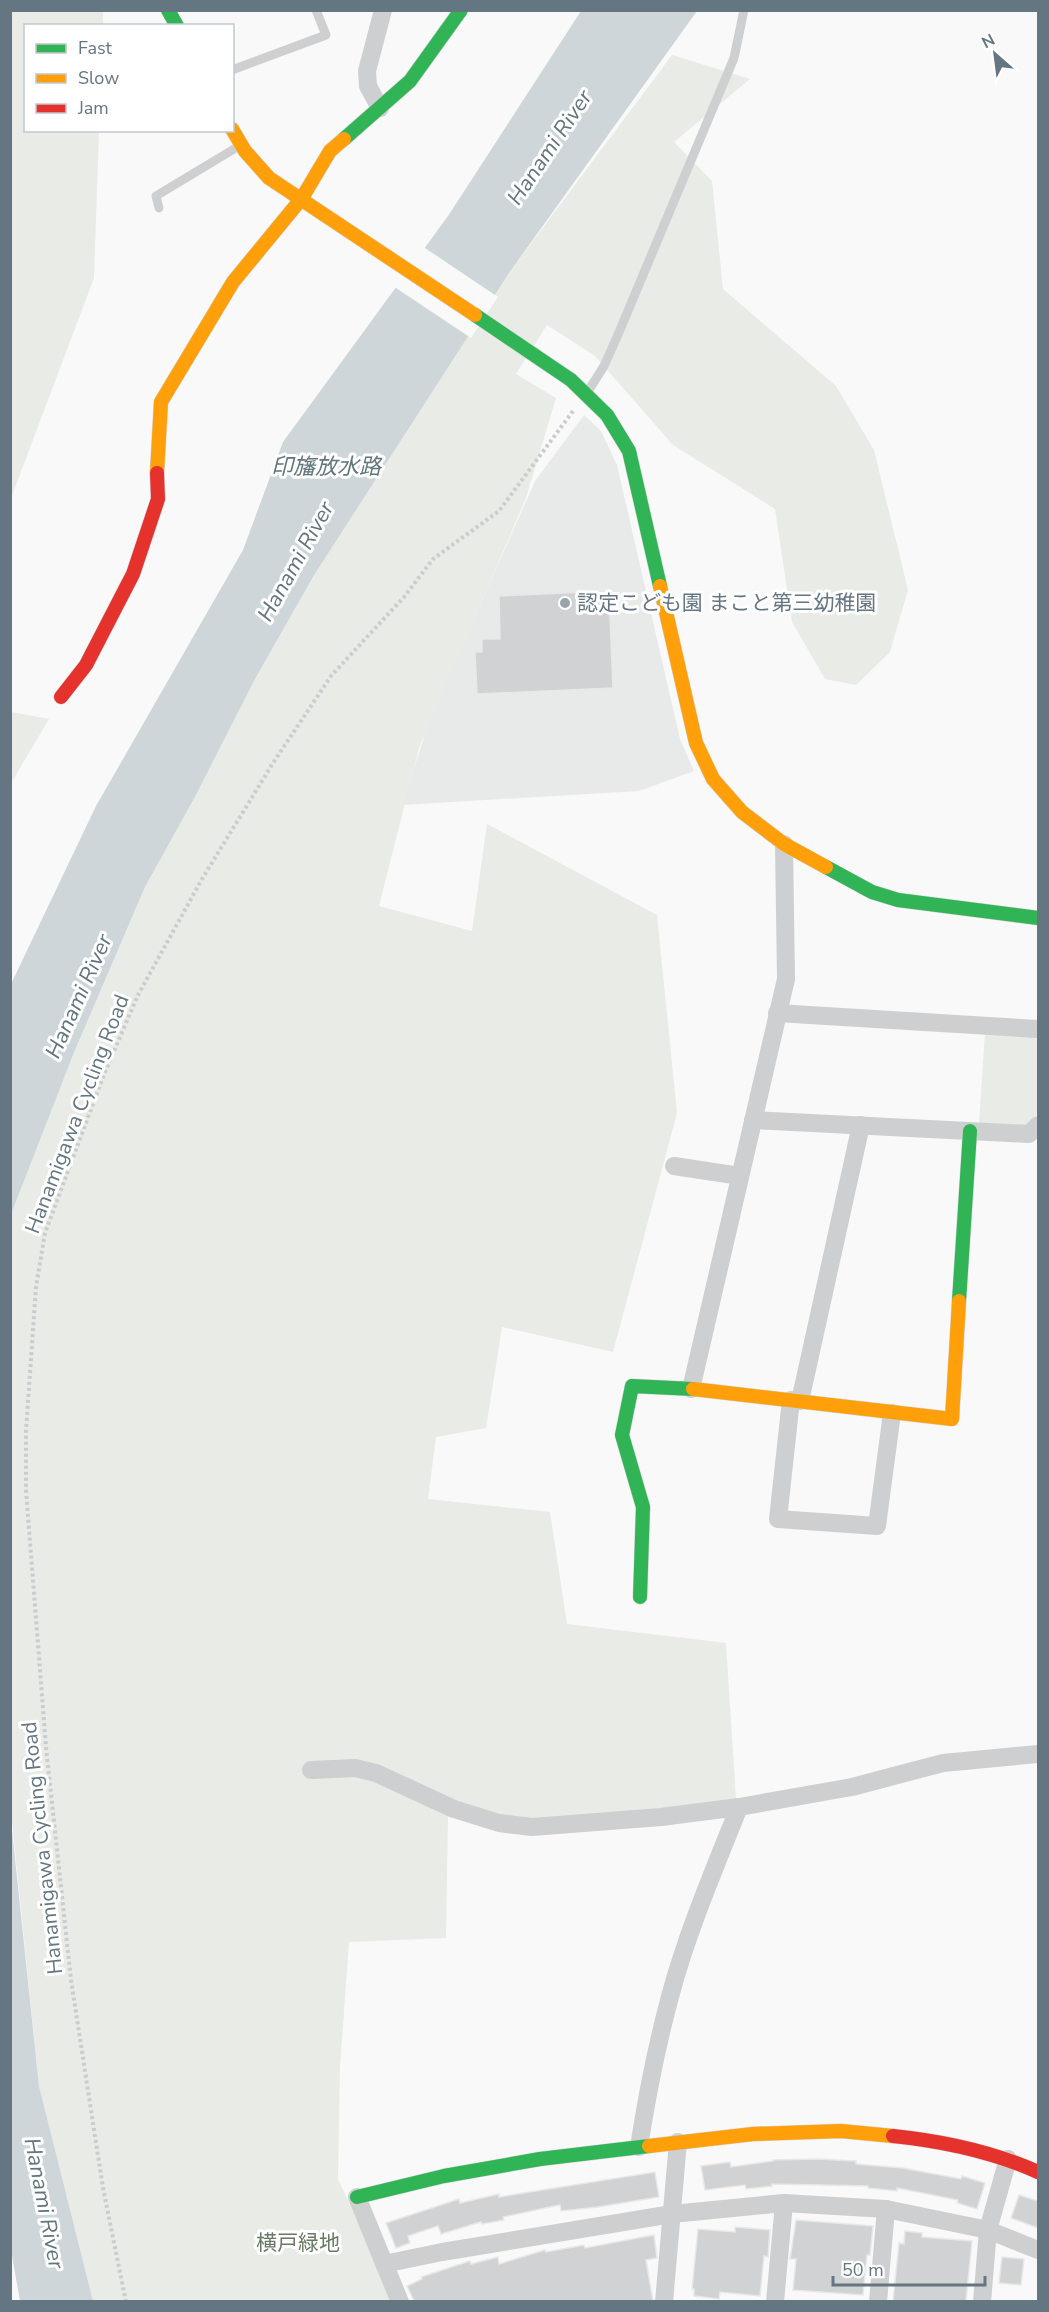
<svg xmlns="http://www.w3.org/2000/svg" width="1049" height="2312" viewBox="0 0 1049 2312" font-family="'Nunito Sans','Noto Sans JP',sans-serif">
<style>
.built{fill:#e8e9e9}
.green{fill:#e8ebe6}
.water{fill:#ced6d9}
.pier{fill:#f9f9f9}
.building{fill:#d0d2d3;stroke:#e8e8e8;stroke-width:1.5}
.lines{fill:none;stroke-linecap:round;stroke-linejoin:round}
.fast-casing{stroke:#d5d6d7;stroke-width:15}
.slow-casing{stroke:#d5d6d7;stroke-width:15}
.jam-casing{stroke:#d5d6d7;stroke-width:15}
.path{stroke:#cbcccd;stroke-width:4;stroke-dasharray:3 3;stroke-linecap:butt}
.lane{stroke:#cecfd0;stroke-width:9}
.street{stroke:#cecfd0;stroke-width:18}
.fast{stroke:#30b455;stroke-width:14}
.slow{stroke:#ff9f0a;stroke-width:14}
.jam{stroke:#e5322d;stroke-width:14}
.poi-dot{fill:#99a4ac;stroke:#fff;stroke-width:2}
.labels{text-anchor:middle;stroke-width:6;stroke-linejoin:round;paint-order:stroke}
.poi-label{font-size:21px;fill:#657683;stroke:#fff;text-anchor:start}
.street-label{font-size:21px;fill:#657683;stroke:#fff}
.park-label{font-size:21px;fill:#687a64;stroke:#fff}
.water-label{font-size:22px;font-style:italic;fill:#60757c;stroke:#fff}
</style>
<rect width="100%" height="100%" fill="#f9f9f9"/>
<path class="built" d="M584,415L601,431L617,465L680,739L694,771L639,791L402,805L431,716L535,481Z"/>
<g class="green">
<path d="M11,10L103,11V25L26,26V130L99,131L94,278L11,498Z"/>
<path d="M672,55L750,79L674,142L712,181L723,289L836,386L874,450L908,590L890,652L856,685L825,679L792,622L775,509L673,445L595,356L547,325L516,374L556,398L526,498L419,748L379,906L472,931L487,824L657,915L677,1113L613,1352L502,1327L486,1428L436,1437L428,1499L550,1512L567,1624L726,1643L736,1799L572,1827L448,1814L446,1938L349,1942L340,2067L338,2179L395,2301H93L39,2086L11,1811L10,1214L73,1055L145,887L196,795L255,679L314,574L509,273Z"/>
<path d="M11,712L49,719L11,783L10,712Z"/>
<path d="M985,1033L1038,1036V1113L1024,1126L979,1124Z"/>
</g>
<g class="water">
<path d="M581,11H697L509,273L314,575L255,679L196,795L145,887L73,1055L11,1214V984L96,806L243,550L283,442L448,216Z"/>
<path d="M10,1811L39,2086L93,2301H20L11,2250Z"/>
</g>
<path class="pier" d="M422,246L498,297L471,338L393,286Z"/>
<g class="building">
<path d="M609,591L613,688L477,694L475,652H482V639H500L499,596Z"/>
<path d="M817,2159L856,2161V2164L903,2168L961,2179L962,2176L985,2183L977,2209L957,2203L958,2200L897,2188V2191L868,2188V2186L772,2184V2186L746,2189L745,2185L705,2190L701,2166L730,2162L731,2167L773,2161V2160Z"/>
<path d="M655,2172L659,2197L598,2207L561,2211L560,2205L503,2217L504,2220L482,2224L481,2222L441,2234L438,2226L408,2236L410,2243L396,2248L386,2223L459,2199L460,2203L499,2194V2197Z"/>
<path d="M1019,2195L1038,2201V2228L1011,2218Z"/>
<path d="M796,2220L873,2226L870,2255H867L863,2295L793,2290L796,2259H790Z"/>
<path d="M735,2227L770,2230L768,2257L764,2256L760,2296L720,2292L719,2299L694,2296V2289H692L698,2229L735,2232Z"/>
<path d="M905,2231L922,2233V2237L972,2241L966,2301H893L899,2243L904,2244Z"/>
<path d="M654,2235L657,2258L646,2260L653,2301H414L407,2286L422,2279L421,2277L470,2261L471,2264L498,2257L499,2264L545,2250L546,2252L584,2245L585,2248Z"/>
<path d="M1002,2257L1024,2259L1021,2285L999,2283Z"/>
</g>
<g class="lines">
<defs>
<g id="fast">
<path d="M168,10L177,26"/>
<path d="M344,139L410,81L461,10"/>
<path d="M475,315L571,380L607,415L629,451L660,586"/>
<path d="M826,867L872,892L898,900L1038,918"/>
<path d="M959,1301L970,1131"/>
<path d="M640,1597L643,1507L622,1435L632,1386L693,1389"/>
<path d="M357,2197L444,2176L540,2159L649,2146"/>
</g>
<g id="slow">
<path d="M232,129L245,151L269,178L475,315"/>
<path d="M157,473L161,402L233,282L302,198L330,151L344,139"/>
<path d="M660,586L696,743L713,779L742,812L784,844L826,867"/>
<path d="M693,1389L952,1419L959,1301"/>
<path d="M649,2146L753,2134L841,2131L893,2136"/>
</g>
<g id="jam">
<path d="M61,697L86,665L133,574L158,499L157,473"/>
<path d="M893,2136C942,2141 993,2152 1038,2172"/>
</g>
</defs>
<use href="#fast" class="fast-casing"/>
<use href="#slow" class="slow-casing"/>
<use href="#jam" class="jam-casing"/>
<path class="path" d="M126,2302L103,2188L71,1980L46,1747L26,1490V1431L36,1287L45,1233L103,1077L138,995L202,879L273,763L331,676L404,597L433,559L499,511L573,411"/>
<g class="lane">
<path d="M232,70L326,35L316,10"/>
<path d="M159,208L156,196L239,146"/>
<path d="M587,393L604,366L617,337L734,58L744,10"/>
</g>
<g class="street">
<path d="M380,108L368,86L367,71L383,10"/>
<path d="M777,1013L1038,1029"/>
<path d="M753,1120L1029,1134L1038,1125"/>
<path d="M674,1166L740,1176"/>
<path d="M691,1389L786,979L784,844"/>
<path d="M791,1400L778,1519L877,1526L892,1413"/>
<path d="M800,1401L861,1125"/>
<path d="M311,1770L355,1768L376,1773L454,1809L499,1823L532,1827L661,1817L739,1807L852,1787L943,1763L1038,1754"/>
<path d="M639,2147C647,2095 657,2044 671,1993C688,1930 715,1868 739,1807"/>
<path d="M357,2197L400,2302"/>
<path d="M384,2264L442,2252L672,2214L784,2203L886,2209L988,2230L1038,2250"/>
<path d="M664,2302L678,2142"/>
<path d="M775,2302L784,2203"/>
<path d="M878,2302L886,2209"/>
<path d="M982,2302L988,2230L1008,2159"/>
</g>
<use href="#fast" class="fast"/>
<use href="#slow" class="slow"/>
<use href="#jam" class="jam"/>
</g>
<circle class="poi-dot" cx="565" cy="603" r="6"/>
<g class="labels">
<g class="poi-label">
<text x="577" y="610">認定こども園 まこと第三幼稚園</text>
</g>
<g class="street-label">
<text transform="translate(77 1114) rotate(-69)" y="7">Hanamigawa Cycling Road</text>
<text transform="translate(42 1848) rotate(-96)" y="7">Hanamigawa Cycling Road</text>
</g>
<g class="park-label">
<text x="298" y="2250">横戸緑地</text>
</g>
<g class="water-label">
<text transform="translate(549 147) rotate(-56)" y="8">Hanami River</text>
<text x="326" y="474">印旛放水路</text>
<text transform="translate(295 561) rotate(-61)" y="8">Hanami River</text>
<text transform="translate(78 996) rotate(-66)" y="8">Hanami River</text>
<text transform="translate(45 2203) rotate(79)" y="8">Hanami River</text>
</g>
</g>
<rect width="1049" height="2312" fill="none" stroke="#657683" stroke-width="24"/>
<rect x="24" y="24" width="210" height="108" fill="#ffffff" stroke="#c1c8cd" stroke-width="1.5"/>
<rect x="36" y="44" width="30" height="9" fill="#30b455" stroke="#c1c8cd" stroke-width="1.5"/>
<text x="78" y="54" font-size="18" fill="#657683">Fast</text>
<rect x="36" y="74" width="30" height="9" fill="#ff9f0a" stroke="#c1c8cd" stroke-width="1.5"/>
<text x="78" y="84" font-size="18" fill="#657683">Slow</text>
<rect x="36" y="104" width="30" height="9" fill="#e5322d" stroke="#c1c8cd" stroke-width="1.5"/>
<text x="78" y="114" font-size="18" fill="#657683">Jam</text>
<g transform="translate(995 54) rotate(332)" stroke="#ffffff" stroke-width="4.5" paint-order="stroke">
<path d="M0-4.5L10 22L0 15L-10 22Z" fill="#657683"/>
<text y="-9" font-size="16" font-weight="bold" text-anchor="middle" fill="#657683">N</text>
</g>
<path d="M833 2276v9h152v-9" fill="none" stroke="#657683" stroke-width="3"/>
<text x="842" y="2276" font-size="18" fill="#657683" stroke="#ffffff" stroke-width="4.5" paint-order="stroke">50 m</text>
</svg>
